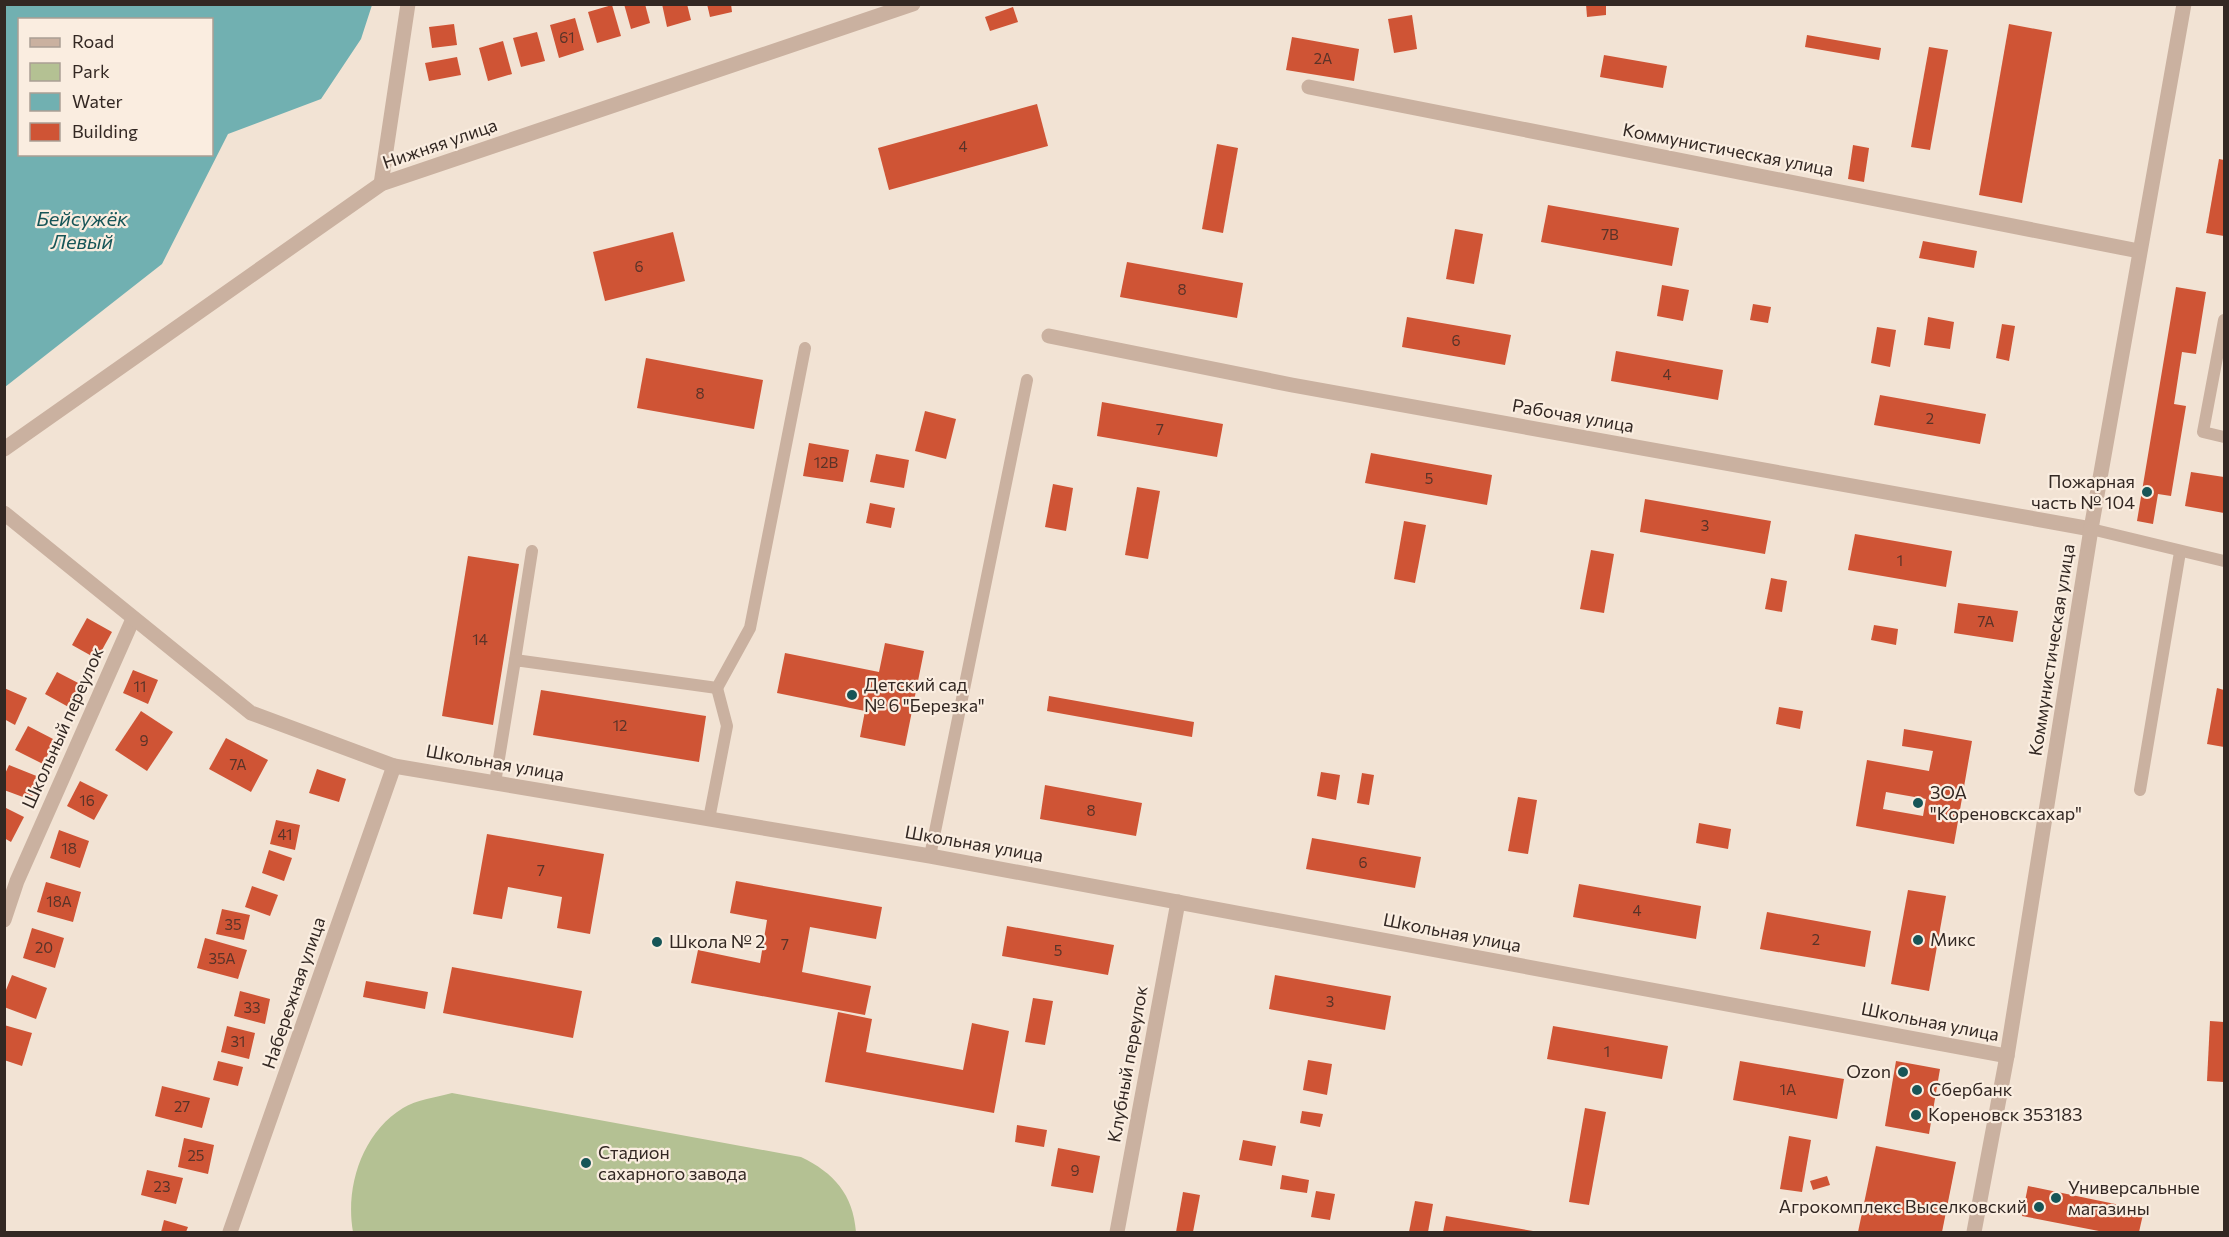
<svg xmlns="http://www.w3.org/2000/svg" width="2229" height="1237" viewBox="0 0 2229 1237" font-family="Commissioner,sans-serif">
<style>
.green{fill:#b4c193}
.water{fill:#71b0b1;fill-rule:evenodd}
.building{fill:#cf5435;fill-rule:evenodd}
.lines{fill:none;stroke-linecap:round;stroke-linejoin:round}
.service{stroke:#cab1a0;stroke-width:12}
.minor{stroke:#cab1a0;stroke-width:15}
.tertiary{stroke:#cab1a0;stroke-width:15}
.poi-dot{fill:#175557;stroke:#faede0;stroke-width:2}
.labels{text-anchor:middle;stroke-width:4.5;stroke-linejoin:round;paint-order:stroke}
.number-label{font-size:15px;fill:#5a3328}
.street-label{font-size:18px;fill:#332823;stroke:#faede0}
.poi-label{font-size:18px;fill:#332823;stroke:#faede0;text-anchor:start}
.water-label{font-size:20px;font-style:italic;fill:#175557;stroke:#faede0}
</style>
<rect width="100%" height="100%" fill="#f2e3d4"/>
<path class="green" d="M452,1093L801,1157C834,1173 853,1194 856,1232H353C345,1187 362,1133 403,1108C416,1100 437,1097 452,1093Z"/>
<path class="water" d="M5,4L372,5L361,39L321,99L228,134L162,264L5,387ZM20,20H212V154H20Z"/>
<g class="building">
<path d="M624,4H645L650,23L631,29Z"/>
<path d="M662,4H687L691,20L667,27Z"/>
<path d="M707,4H731L732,12L710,17Z"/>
<path d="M1586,4H1606V15L1587,17Z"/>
<path d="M612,5L621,36L597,43L588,12Z"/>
<path d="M1013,7L1018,22L990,31L985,17Z"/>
<path d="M1412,15L1417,49L1394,53L1388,19Z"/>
<path d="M575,18L584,50L559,58L550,25Z"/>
<path d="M454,24L457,45L432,48L429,27Z"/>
<path d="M2009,24L2052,32L2022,203L1979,195Z"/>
<path d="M537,32L545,61L521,67L513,38Z"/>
<path d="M1807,35L1881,48L1879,60L1805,47Z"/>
<path d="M1292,37L1359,49L1354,81L1286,70Z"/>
<path d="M503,41L512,74L488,81L479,48Z"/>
<path d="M1929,47L1948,50L1930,150L1911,147Z"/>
<path d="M1604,55L1667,66L1663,88L1600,77Z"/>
<path d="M457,57L461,75L429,81L425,63Z"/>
<path d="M1037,104L1048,146L889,190L878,148Z"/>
<path d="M1217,144L1238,148L1223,233L1202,229Z"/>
<path d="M1853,145L1869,148L1864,182L1848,179Z"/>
<path d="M2219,159L2224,160V236L2206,233Z"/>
<path d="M1548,205L1679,228L1672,266L1541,242Z"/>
<path d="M1455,229L1483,234L1474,284L1446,279Z"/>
<path d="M673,232L685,281L605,301L593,252Z"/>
<path d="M1923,241L1977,251L1974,268L1919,258Z"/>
<path d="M1127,262L1243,283L1237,318L1120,297Z"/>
<path d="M1662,285L1689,290L1683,321L1657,316Z"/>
<path d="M2176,287L2206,292L2196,354L2182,352L2174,404L2186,406L2171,496L2158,494L2153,524L2137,521Z"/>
<path d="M1753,304L1771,307L1768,323L1750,320Z"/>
<path d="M1407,317L1511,335L1505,365L1402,347Z"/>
<path d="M1928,317L1954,322L1950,349L1924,345Z"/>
<path d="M2002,324L2015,326L2009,361L1996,358Z"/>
<path d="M1877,327L1896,330L1890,367L1871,363Z"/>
<path d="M1616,351L1723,370L1718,400L1611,381Z"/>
<path d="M646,358L763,380L754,429L637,408Z"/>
<path d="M1880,395L1986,414L1980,444L1874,425Z"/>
<path d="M1102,402L1223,424L1217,457L1097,436Z"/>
<path d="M925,411L956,419L946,459L915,451Z"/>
<path d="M809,443L849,450L843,482L803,476Z"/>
<path d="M1371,453L1492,475L1487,505L1365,483Z"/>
<path d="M876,454L909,460L904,488L870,482Z"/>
<path d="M2191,472L2224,477V513L2185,506Z"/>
<path d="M1053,484L1073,488L1066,531L1045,527Z"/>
<path d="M1137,487L1160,491L1148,559L1125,555Z"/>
<path d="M1645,499L1771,521L1765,554L1640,532Z"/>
<path d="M870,503L895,508L891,528L866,523Z"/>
<path d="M1404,521L1426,525L1415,583L1394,579Z"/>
<path d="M1855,534L1952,551L1946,587L1848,570Z"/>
<path d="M1591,550L1614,554L1604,613L1580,609Z"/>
<path d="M468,556L519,564L493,725L442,716Z"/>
<path d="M1771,578L1787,581L1782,612L1765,609Z"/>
<path d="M1958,603L2018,611L2013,642L1954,633Z"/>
<path d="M87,618L112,632L97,659L72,645Z"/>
<path d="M1874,625L1898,629L1896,645L1871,640Z"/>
<path d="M885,643L924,651L905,746L860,737L865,711L777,693L785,653L879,672Z"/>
<path d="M133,670L158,680L148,704L123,693Z"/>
<path d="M57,672L86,687L74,710L45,694Z"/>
<path d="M4,688L27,698L15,725L4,719Z"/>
<path d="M2217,688L2224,690V747L2207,744Z"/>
<path d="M541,690L706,716L699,762L533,735Z"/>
<path d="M1049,696L1194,722L1192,737L1047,711Z"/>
<path d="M1779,707L1803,711L1800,729L1776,724Z"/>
<path d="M141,711L173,732L147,771L115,750Z"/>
<path d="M28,726L55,740L43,764L15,750Z"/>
<path d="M1904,729L1972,741L1954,844L1856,826L1867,760L1929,771L1933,751L1902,746ZM1886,792L1926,799L1923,816L1883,809Z"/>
<path d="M226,738L268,760L251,792L209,769Z"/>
<path d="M9,765L39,777L31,800L4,790V776Z"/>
<path d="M317,769L346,779L339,802L309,793Z"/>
<path d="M1321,772L1340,775L1336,800L1317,796Z"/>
<path d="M1362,773L1374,775L1369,805L1357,803Z"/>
<path d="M80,781L108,795L94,820L67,806Z"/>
<path d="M1045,785L1142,803L1136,836L1040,819Z"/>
<path d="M1518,797L1537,800L1528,854L1508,851Z"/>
<path d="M4,807L24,817L11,842L4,838Z"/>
<path d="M276,820L300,825L295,850L270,844Z"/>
<path d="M1699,823L1731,829L1728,849L1696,843Z"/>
<path d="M59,830L89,841L80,868L50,858Z"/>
<path d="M487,834L604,854L590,934L557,928L562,897L508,887L502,919L473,914Z"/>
<path d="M1312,838L1421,857L1415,888L1306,869Z"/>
<path d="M269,850L292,858L284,881L262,873Z"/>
<path d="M736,881L882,907L876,939L810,927L802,972L871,986L865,1015L691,983L698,950L760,963L767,920L730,913Z"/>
<path d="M46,882L81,892L73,922L37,912Z"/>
<path d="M1579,884L1701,906L1696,939L1573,917Z"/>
<path d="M252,886L278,895L270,916L245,907Z"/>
<path d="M1908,890L1946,896L1929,991L1891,984Z"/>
<path d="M222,909L250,915L244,940L216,934Z"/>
<path d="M1767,912L1871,931L1865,967L1760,949Z"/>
<path d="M1007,926L1114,945L1108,975L1002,956Z"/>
<path d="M32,928L64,938L55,968L23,958Z"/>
<path d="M205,938L247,950L238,979L197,968Z"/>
<path d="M452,967L582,991L573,1038L443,1013Z"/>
<path d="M12,975L47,988L36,1019L4,1007V995Z"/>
<path d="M1275,975L1391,996L1385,1030L1269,1009Z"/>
<path d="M366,981L428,992L425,1009L363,997Z"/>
<path d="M240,991L270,999L265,1024L234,1016Z"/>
<path d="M1033,998L1053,1001L1045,1045L1025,1042Z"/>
<path d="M838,1012L872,1019L866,1052L963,1070L972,1023L1009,1031L994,1113L825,1082Z"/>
<path d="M2210,1021L2224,1022V1082L2207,1081Z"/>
<path d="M4,1025L32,1033L22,1066L4,1060Z"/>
<path d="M227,1026L255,1033L249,1059L221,1052Z"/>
<path d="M1553,1026L1668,1046L1662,1079L1547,1059Z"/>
<path d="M1308,1060L1332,1064L1327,1095L1303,1090Z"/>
<path d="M218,1061L243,1067L238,1086L213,1080Z"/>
<path d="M1740,1061L1844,1079L1837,1119L1733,1100Z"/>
<path d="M1896,1061L1940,1069L1929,1134L1885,1126Z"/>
<path d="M162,1086L210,1098L202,1128L155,1116Z"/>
<path d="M1585,1108L1606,1112L1589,1205L1569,1202Z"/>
<path d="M1302,1111L1323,1114L1320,1127L1300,1123Z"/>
<path d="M1017,1125L1047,1130L1044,1147L1015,1142Z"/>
<path d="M1789,1136L1811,1140L1802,1192L1780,1189Z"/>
<path d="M184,1138L214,1145L208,1174L178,1167Z"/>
<path d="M1243,1140L1276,1146L1272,1166L1239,1160Z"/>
<path d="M1876,1146L1956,1162L1942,1232H1858Z"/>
<path d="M1058,1148L1100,1156L1093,1193L1051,1186Z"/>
<path d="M147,1170L183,1178L176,1204L141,1195Z"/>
<path d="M1282,1175L1309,1180L1307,1193L1280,1189Z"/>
<path d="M1827,1176L1830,1185L1813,1190L1810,1181Z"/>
<path d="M2028,1186L2144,1210L2139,1232H2104L2022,1216Z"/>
<path d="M1316,1191L1335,1194L1330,1220L1311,1217Z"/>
<path d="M1183,1192L1200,1195L1193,1232H1176Z"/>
<path d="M1415,1201L1433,1204L1428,1232H1409Z"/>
<path d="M1446,1216L1533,1231V1232H1443Z"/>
<path d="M164,1220L188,1227L186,1232H161Z"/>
</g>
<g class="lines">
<g class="service">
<path d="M2224,320L2203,432L2224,437"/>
<path d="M2091,529L2224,561"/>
<path d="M515,660L532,551"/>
<path d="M495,783L515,660L717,688L750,628L805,348"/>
<path d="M2140,790L2180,552"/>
<path d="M709,819L727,726L717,688"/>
<path d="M930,856L1027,380"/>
</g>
<g class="minor">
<path d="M1309,87L2139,251"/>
<path d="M381,184L408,4"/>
<path d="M1049,336L1292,385L2091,529"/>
<path d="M394,766L930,856L2007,1056"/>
<path d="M4,920L17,881L133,619"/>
<path d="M1117,1232L1178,902"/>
</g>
<g class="tertiary">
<path d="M4,449L381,184L913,4"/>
<path d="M4,513L251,713L394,766L230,1232"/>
<path d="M1974,1232L2007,1056L2091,529L2184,4"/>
</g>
</g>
<g class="poi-dot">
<circle cx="2147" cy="492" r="6"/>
<circle cx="852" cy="695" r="6"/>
<circle cx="1918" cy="803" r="6"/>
<circle cx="1918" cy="940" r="6"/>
<circle cx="657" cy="942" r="6"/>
<circle cx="1903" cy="1072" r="6"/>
<circle cx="1917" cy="1090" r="6"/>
<circle cx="1916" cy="1115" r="6"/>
<circle cx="586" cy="1163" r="6"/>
<circle cx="2056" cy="1198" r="6"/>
<circle cx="2039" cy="1207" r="6"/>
</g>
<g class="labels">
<g class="number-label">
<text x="567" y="43">61</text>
<text x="1323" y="64">2А</text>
<text x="963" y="152">4</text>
<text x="1610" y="240">7В</text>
<text x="639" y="272">6</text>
<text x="1182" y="295">8</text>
<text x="1456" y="346">6</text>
<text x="1667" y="380">4</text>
<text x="700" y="399">8</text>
<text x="1930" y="424">2</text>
<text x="1160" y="435">7</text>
<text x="826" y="468">12В</text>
<text x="1429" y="484">5</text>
<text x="1705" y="531">3</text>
<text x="1900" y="566">1</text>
<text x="1986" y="627">7А</text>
<text x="480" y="645">14</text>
<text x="140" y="692">11</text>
<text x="620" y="731">12</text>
<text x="144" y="746">9</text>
<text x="238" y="770">7А</text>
<text x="87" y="806">16</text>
<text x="1091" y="816">8</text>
<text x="285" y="840">41</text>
<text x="69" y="854">18</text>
<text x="1363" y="868">6</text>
<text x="541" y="876">7</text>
<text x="59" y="907">18А</text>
<text x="1637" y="916">4</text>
<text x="233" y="930">35</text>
<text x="1816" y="945">2</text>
<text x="785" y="950">7</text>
<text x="44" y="953">20</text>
<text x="1058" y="956">5</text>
<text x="222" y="964">35А</text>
<text x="1330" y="1007">3</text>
<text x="252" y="1013">33</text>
<text x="238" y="1047">31</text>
<text x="1607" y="1057">1</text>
<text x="1788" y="1095">1А</text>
<text x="182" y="1112">27</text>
<text x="196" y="1161">25</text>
<text x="1075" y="1176">9</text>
<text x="162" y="1192">23</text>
</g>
<g class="street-label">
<text transform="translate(440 144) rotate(-19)" y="6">Нижняя улица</text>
<text transform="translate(1728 150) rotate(11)" y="6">Коммунистическая улица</text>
<text transform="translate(1573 416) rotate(10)" y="6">Рабочая улица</text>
<text transform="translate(2052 650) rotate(-81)" y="6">Коммунистическая улица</text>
<text transform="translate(63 728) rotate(-66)" y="6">Школьный переулок</text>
<text transform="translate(495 763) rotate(10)" y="6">Школьная улица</text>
<text transform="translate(974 844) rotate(10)" y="6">Школьная улица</text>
<text transform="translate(1452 933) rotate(11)" y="6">Школьная улица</text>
<text transform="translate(294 993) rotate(-71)" y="6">Набережная улица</text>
<text transform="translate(1930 1022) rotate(11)" y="6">Школьная улица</text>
<text transform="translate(1128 1064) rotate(-80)" y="6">Клубный переулок</text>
</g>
<g class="poi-label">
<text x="2135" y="488" text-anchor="end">Пожарная<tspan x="2135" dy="21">часть № 104</tspan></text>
<text x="864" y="691">Детский сад<tspan x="864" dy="21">№ 6 "Березка"</tspan></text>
<text x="1930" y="799">ЗОА<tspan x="1930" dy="21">"Кореновсксахар"</tspan></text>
<text x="1930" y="946">Микс</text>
<text x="669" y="948">Школа № 2</text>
<text x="1891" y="1078" text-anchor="end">Ozon</text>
<text x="1929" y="1096">Сбербанк</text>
<text x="1928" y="1121">Кореновск 353183</text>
<text x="598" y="1159">Стадион<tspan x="598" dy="21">сахарного завода</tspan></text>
<text x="2068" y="1194">Универсальные<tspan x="2068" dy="21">магазины</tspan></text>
<text x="2027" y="1213" text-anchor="end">Агрокомплекс Выселковский</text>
</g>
<g class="water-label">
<text x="82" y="226">Бейсужёк<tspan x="82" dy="23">Левый</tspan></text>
</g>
</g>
<rect width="2229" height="1237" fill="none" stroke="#332823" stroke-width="12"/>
<rect x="18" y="18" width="195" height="138" fill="#faede0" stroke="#aa9e94" stroke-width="1.5"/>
<rect x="30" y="38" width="30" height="9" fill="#cab1a0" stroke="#aa9e94" stroke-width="1.5"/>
<text x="72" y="48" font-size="18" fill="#332823">Road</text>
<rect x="30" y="63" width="30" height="18" fill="#b4c193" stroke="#aa9e94" stroke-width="1.5"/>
<text x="72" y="78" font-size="18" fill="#332823">Park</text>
<rect x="30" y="93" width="30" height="18" fill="#71b0b1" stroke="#aa9e94" stroke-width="1.5"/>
<text x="72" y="108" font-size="18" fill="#332823">Water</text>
<rect x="30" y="123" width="30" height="18" fill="#cf5435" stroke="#aa9e94" stroke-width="1.5"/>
<text x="72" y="138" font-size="18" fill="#332823">Building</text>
</svg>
